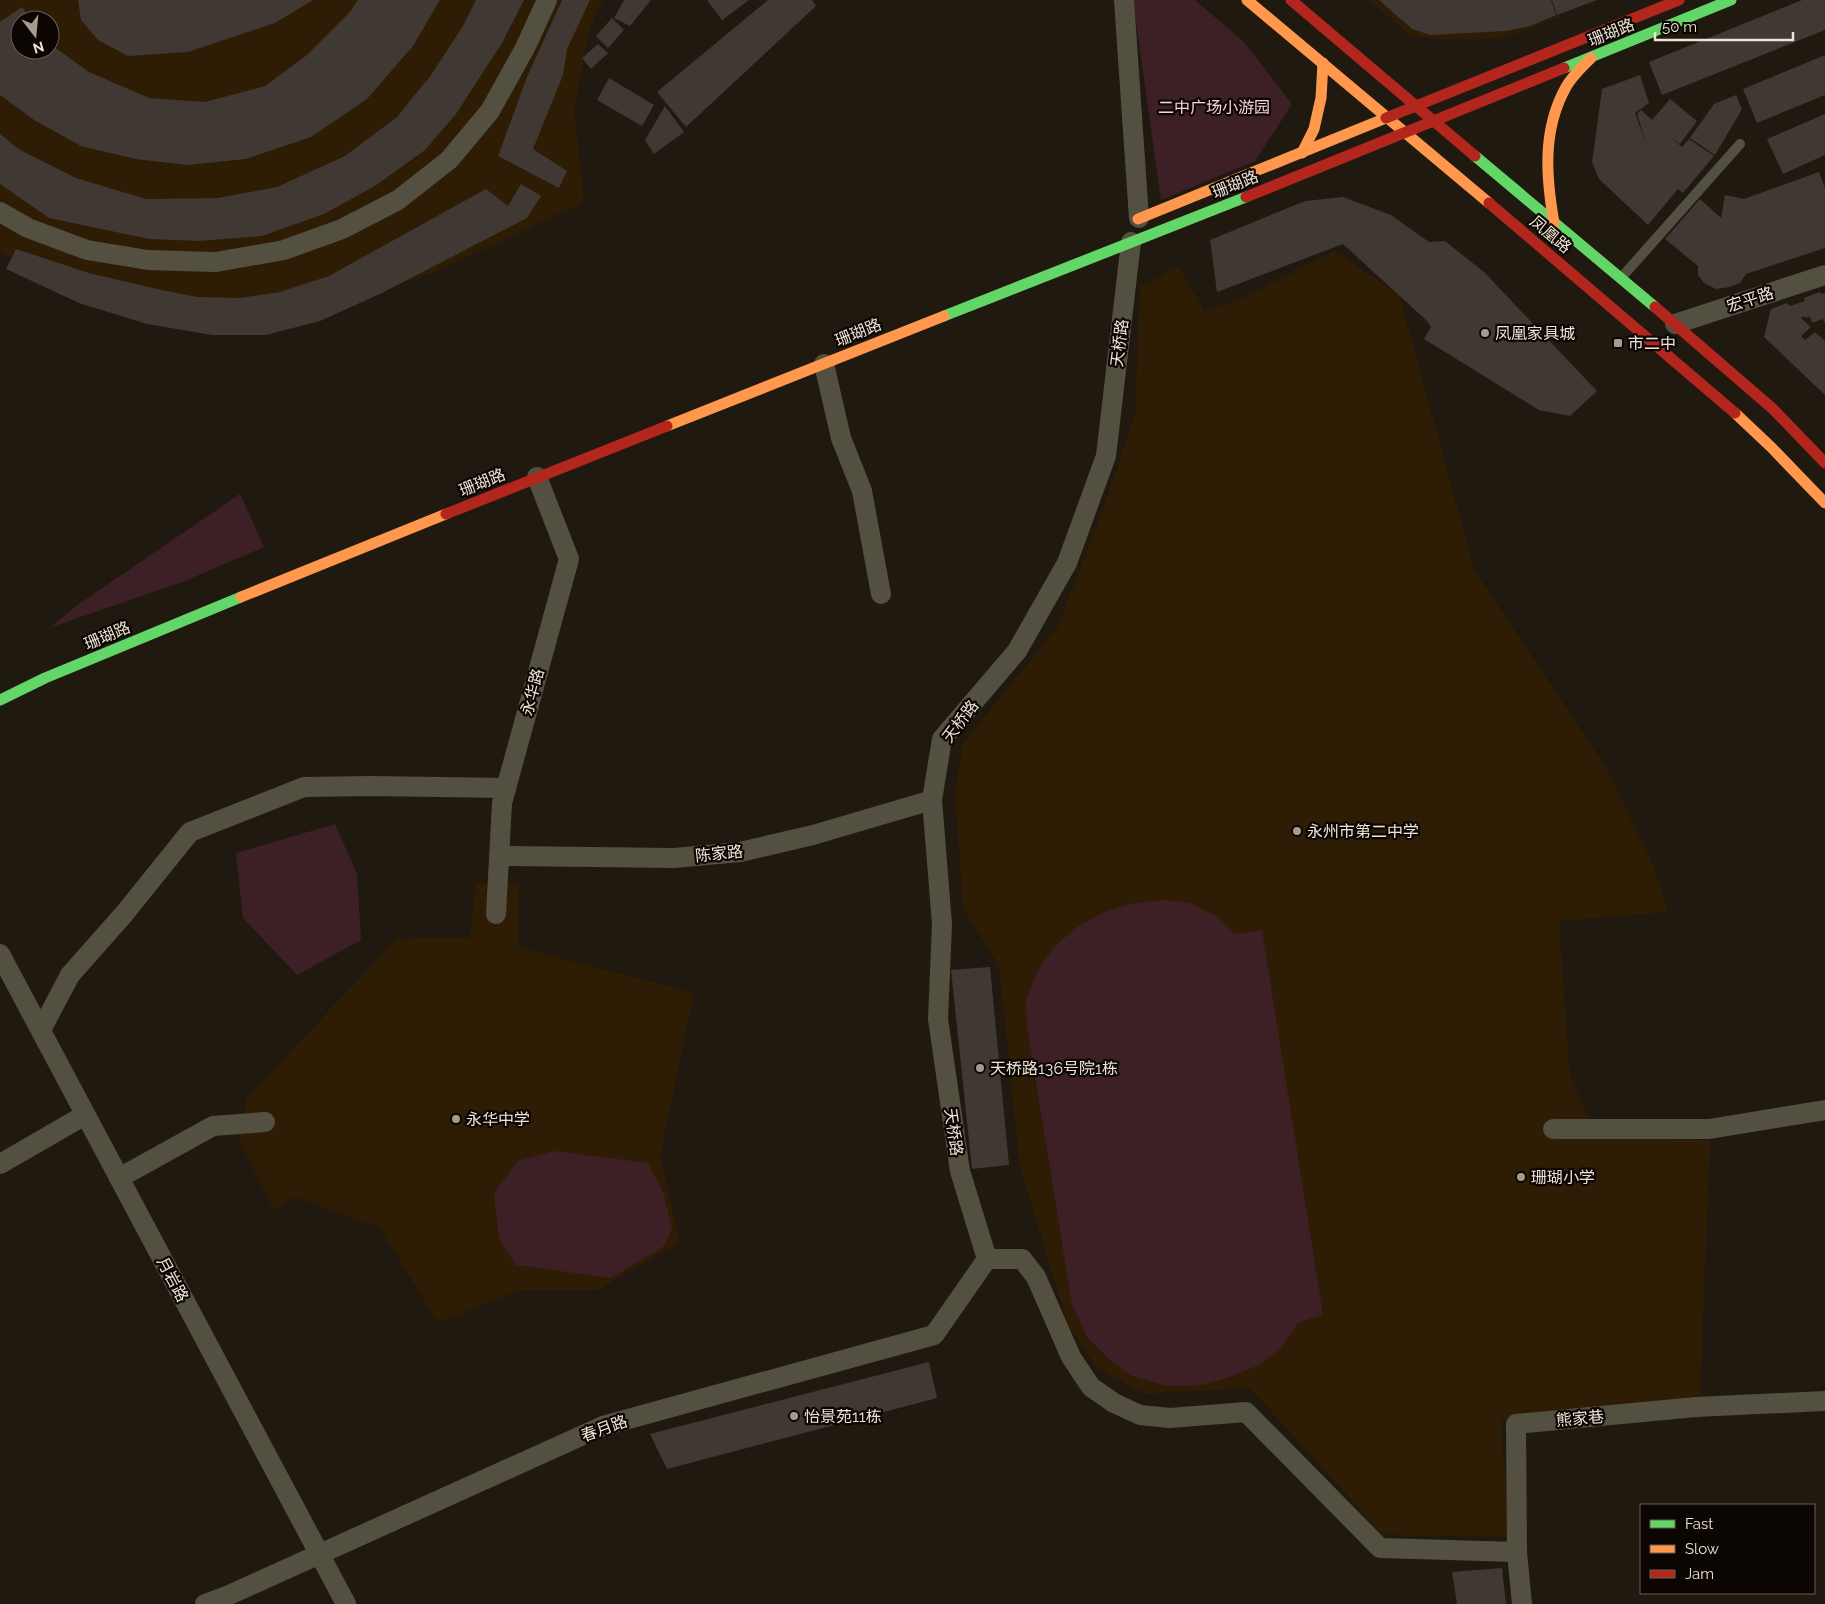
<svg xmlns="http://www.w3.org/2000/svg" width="1825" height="1604" viewBox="0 0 1825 1604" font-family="Raleway,'Noto Sans SC',sans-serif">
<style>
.built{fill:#2e1c05;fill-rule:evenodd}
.green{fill:#3d2025}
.building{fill:#403832}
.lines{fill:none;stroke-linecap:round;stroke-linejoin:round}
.lane{stroke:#535041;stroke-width:10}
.street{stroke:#535041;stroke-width:20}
.fast{stroke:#63d668;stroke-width:11}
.slow{stroke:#ff974d;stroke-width:11}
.jam{stroke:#b3261e;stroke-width:11}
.poi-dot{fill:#a59c91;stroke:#0c0602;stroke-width:2}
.labels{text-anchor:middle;stroke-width:4.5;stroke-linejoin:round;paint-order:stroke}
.street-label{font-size:16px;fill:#ede3d7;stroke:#0c0602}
.park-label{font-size:16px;fill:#f9d2d9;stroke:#0c0602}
.poi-label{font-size:16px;fill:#ede3d7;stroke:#0c0602;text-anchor:start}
</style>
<rect width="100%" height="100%" fill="#20190f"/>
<g class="built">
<path d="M0,0H603L589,30L574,111L584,202L441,270L262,331L114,313L0,252ZM20,20H50V50H20Z"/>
<path d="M1369,0H1553L1561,17L1506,37L1451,40L1410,36Z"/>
<path d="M1334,251L1399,294L1474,569L1606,767L1654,867L1668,912L1559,921L1570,1076L1598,1137L1710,1140L1700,1396L1501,1419L1509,1537L1383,1535L1250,1388L1145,1394L1097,1368L1068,1325L1020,1167L999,966L963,908L955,794L963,744L1058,626L1105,504L1135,415L1140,287L1179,266L1205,312L1251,294Z"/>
<path d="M476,883L519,884L518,947L694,993L660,1156L680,1242L598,1290H520L438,1323L380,1228L296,1197L274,1210L239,1140L247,1098L396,939L470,937Z"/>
</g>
<g class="green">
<path d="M1133,0H1195L1245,43L1292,104L1255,161L1161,200Z"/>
<path d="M240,494L264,547L185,581L49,628L79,604Z"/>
<path d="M335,824L357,874L361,940L297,975L243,918L236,853Z"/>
<path d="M1165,900L1191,903L1217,917L1235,934L1262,930L1323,1315L1299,1322L1281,1348L1259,1365L1230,1377L1201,1385L1166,1386L1132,1376L1109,1359L1087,1337L1072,1305L1027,1026L1026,1001L1037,972L1054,947L1078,926L1107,911L1135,903Z"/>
<path d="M554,1151L648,1163L663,1192L672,1230L663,1247L611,1278L516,1265L499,1239L494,1193L518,1161Z"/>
</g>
<g class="building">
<path d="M78,0H313L275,23L188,52L128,56L98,40L81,20Z"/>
<path d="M358,0H440L413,46L367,99L311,137L246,159L188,165L135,159L81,146L34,120L0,95V22L22,7L31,20H20V50H50V44L89,72L149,98L205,102L265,86L307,55L350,12Z"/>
<path d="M476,0H524L502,43L456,114L425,150L375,186L324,214L262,236L199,241L149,239L49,218L0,184V134L20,150L76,178L146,199L218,198L277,187L345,156L397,117L431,75L463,26Z"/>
<path d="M562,0H590L567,49L563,75L533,149L567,171L559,188L498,156L527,77Z"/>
<path d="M624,0H651L630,26L614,18Z"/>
<path d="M707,0H749L722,20Z"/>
<path d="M768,0H812L816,6L686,127L657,92Z"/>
<path d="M1379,0H1551L1556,15L1530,26L1506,31L1430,35L1412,29Z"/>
<path d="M1552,0H1597L1557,15Z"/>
<path d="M1802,0H1825V30L1662,95L1649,62Z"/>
<path d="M612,18L624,30L608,48L596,36Z"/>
<path d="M598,44L608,53L591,69L582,58Z"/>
<path d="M1825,55V95L1757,123L1743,89Z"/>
<path d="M1640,75L1649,103L1635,113L1647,146L1637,114L1641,110L1652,120L1670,99L1697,121L1680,144L1670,137L1682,147L1689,139L1714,156L1683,193L1678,189L1648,225L1599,179L1592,162L1602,89Z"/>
<path d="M609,78L654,105L642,126L597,100Z"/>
<path d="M1736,95L1742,109L1715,155L1690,138L1714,104Z"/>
<path d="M665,106L684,132L654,154L645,140Z"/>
<path d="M1825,114V155L1783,174L1767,139Z"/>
<path d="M1819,172L1825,188V248L1746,274L1740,283L1730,287L1716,289L1704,283L1698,275V266L1665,239L1700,199L1721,218L1725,195L1744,199Z"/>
<path d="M521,184L541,196L527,218L382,293L320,321L266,335H212L147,324L79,303L6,269L16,249L89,273L157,289L197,297L240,298L280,292L329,276L486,189L508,206Z"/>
<path d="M1343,197L1391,215L1429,242L1445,241L1484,272L1597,391L1570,416L1539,410L1424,339L1431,327L1427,321L1343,244L1217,292L1210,240L1305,201Z"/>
<path d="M1820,292L1821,294L1825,293V323L1823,319L1812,323L1810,317L1805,318V316L1801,318L1811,327L1801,336L1805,340L1815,332L1825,341V395L1764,337L1771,309L1787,303L1790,306L1805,301L1804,298Z"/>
<path d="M990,967L1009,1165L972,1169L951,970Z"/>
<path d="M929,1362L937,1398L667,1469L650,1434Z"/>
<path d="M1502,1568L1506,1604H1457L1452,1572Z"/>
</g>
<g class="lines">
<path class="lane" d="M1621,278L1740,144"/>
<g class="street">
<path d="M1124,0L1139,218"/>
<path d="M0,212L28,228L87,250L148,260L216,262L284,250L342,229L398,200L449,160L490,111L525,48L547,0"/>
<path d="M1675,324L1825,275"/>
<path d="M824,364L841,438L862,491L881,594"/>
<path d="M499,856L674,858L740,852L813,835L932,800"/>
<path d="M496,914L502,803L569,559L537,477"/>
<path d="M0,954L346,1604"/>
<path d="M41,1030L70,975L124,914L190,832L304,787L371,786L506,788"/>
<path d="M1553,1129H1709L1825,1110"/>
<path d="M0,1164L85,1115"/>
<path d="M119,1178L213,1126L265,1122"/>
<path d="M987,1259L960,1171L938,1019L942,924L932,800L942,739L1017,651L1067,563L1106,456L1131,242"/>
<path d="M987,1259H1022L1036,1277L1071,1357L1091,1387L1114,1403L1140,1415L1170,1418L1246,1412L1380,1548L1517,1552"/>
<path d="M205,1604L229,1595L603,1426L934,1335L987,1259"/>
<path d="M1522,1604L1517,1552L1516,1424L1696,1407L1825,1401"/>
</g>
<g class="fast">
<path d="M1564,68L1731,0"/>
<path d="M1475,156L1655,307"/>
<path d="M944,316L1246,197"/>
<path d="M0,700L45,678L241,597"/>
</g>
<g class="slow">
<path d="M1247,0L1489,203"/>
<path d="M1302,153L1314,129L1321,98L1323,63"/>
<path d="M1138,219L1386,118"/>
<path d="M1554,223C1546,177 1542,130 1566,87C1572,76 1582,67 1591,58"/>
<path d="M1735,413L1771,447L1825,503"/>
<path d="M667,426L944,316"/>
<path d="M241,597L446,514"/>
</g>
<g class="jam">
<path d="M1291,0L1475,156"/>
<path d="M1386,118L1679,0"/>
<path d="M1246,197L1564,68"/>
<path d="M1489,203L1735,413"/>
<path d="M1655,307L1773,409L1825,463"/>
<path d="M446,514L667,426"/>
</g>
</g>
<g class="poi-dot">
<circle cx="1485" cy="333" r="5"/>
<rect x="1613" y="338" width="10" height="10" rx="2.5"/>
<circle cx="1297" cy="831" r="5"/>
<circle cx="980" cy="1068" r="5"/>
<circle cx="456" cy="1119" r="5"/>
<circle cx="1521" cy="1177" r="5"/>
<circle cx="794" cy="1416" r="5"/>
</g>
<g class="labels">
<g class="street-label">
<text transform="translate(1611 32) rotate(-22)" y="6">珊瑚路</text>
<text transform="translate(1235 184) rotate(-22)" y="6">珊瑚路</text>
<text transform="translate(1551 234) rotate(40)" y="6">凤凰路</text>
<text transform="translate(1750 299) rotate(-18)" y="6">宏平路</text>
<text transform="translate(858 332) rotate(-22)" y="6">珊瑚路</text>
<text transform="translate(1119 343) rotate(-83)" y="6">天桥路</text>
<text transform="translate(482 482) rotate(-22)" y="6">珊瑚路</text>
<text transform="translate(107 635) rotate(-23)" y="6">珊瑚路</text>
<text transform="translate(532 692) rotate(-75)" y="6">永华路</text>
<text transform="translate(960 721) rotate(-53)" y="6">天桥路</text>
<text transform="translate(719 853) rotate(-6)" y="6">陈家路</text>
<text transform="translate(954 1132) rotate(82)" y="6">天桥路</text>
<text transform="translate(173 1279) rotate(62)" y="6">月岩路</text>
<text transform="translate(1580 1418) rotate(-5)" y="6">熊家巷</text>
<text transform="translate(604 1428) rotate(-20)" y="6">春月路</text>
</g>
<g class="park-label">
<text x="1214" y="113">二中广场小游园</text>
</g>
<g class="poi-label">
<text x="1495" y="339">凤凰家具城</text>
<text x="1628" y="349">市二中</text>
<text x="1307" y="837">永州市第二中学</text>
<text x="990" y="1074">天桥路136号院1栋</text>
<text x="466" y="1125">永华中学</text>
<text x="1531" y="1183">珊瑚小学</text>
<text x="804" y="1422">怡景苑11栋</text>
</g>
</g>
<rect x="1640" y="1504" width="175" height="90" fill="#0c0602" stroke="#665e57"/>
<rect x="1650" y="1520" width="25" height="8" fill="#63d668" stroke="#665e57"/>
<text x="1685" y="1529" font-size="15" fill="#ede3d7">Fast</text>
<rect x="1650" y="1545" width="25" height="8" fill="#ff974d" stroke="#665e57"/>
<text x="1685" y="1554" font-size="15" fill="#ede3d7">Slow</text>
<rect x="1650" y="1570" width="25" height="8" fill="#b3261e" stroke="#665e57"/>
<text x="1685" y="1579" font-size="15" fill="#ede3d7">Jam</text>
<g transform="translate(35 35) rotate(164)"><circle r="24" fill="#0c0602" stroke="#665e57"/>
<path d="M0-4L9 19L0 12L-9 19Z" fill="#a59c91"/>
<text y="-8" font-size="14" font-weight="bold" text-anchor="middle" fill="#ede3d7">N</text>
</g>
<path d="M1655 32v8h138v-8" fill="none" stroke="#ede3d7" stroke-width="2.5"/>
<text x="1662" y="32" font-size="15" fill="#ede3d7" stroke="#0c0602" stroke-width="4" paint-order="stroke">50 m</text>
</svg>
